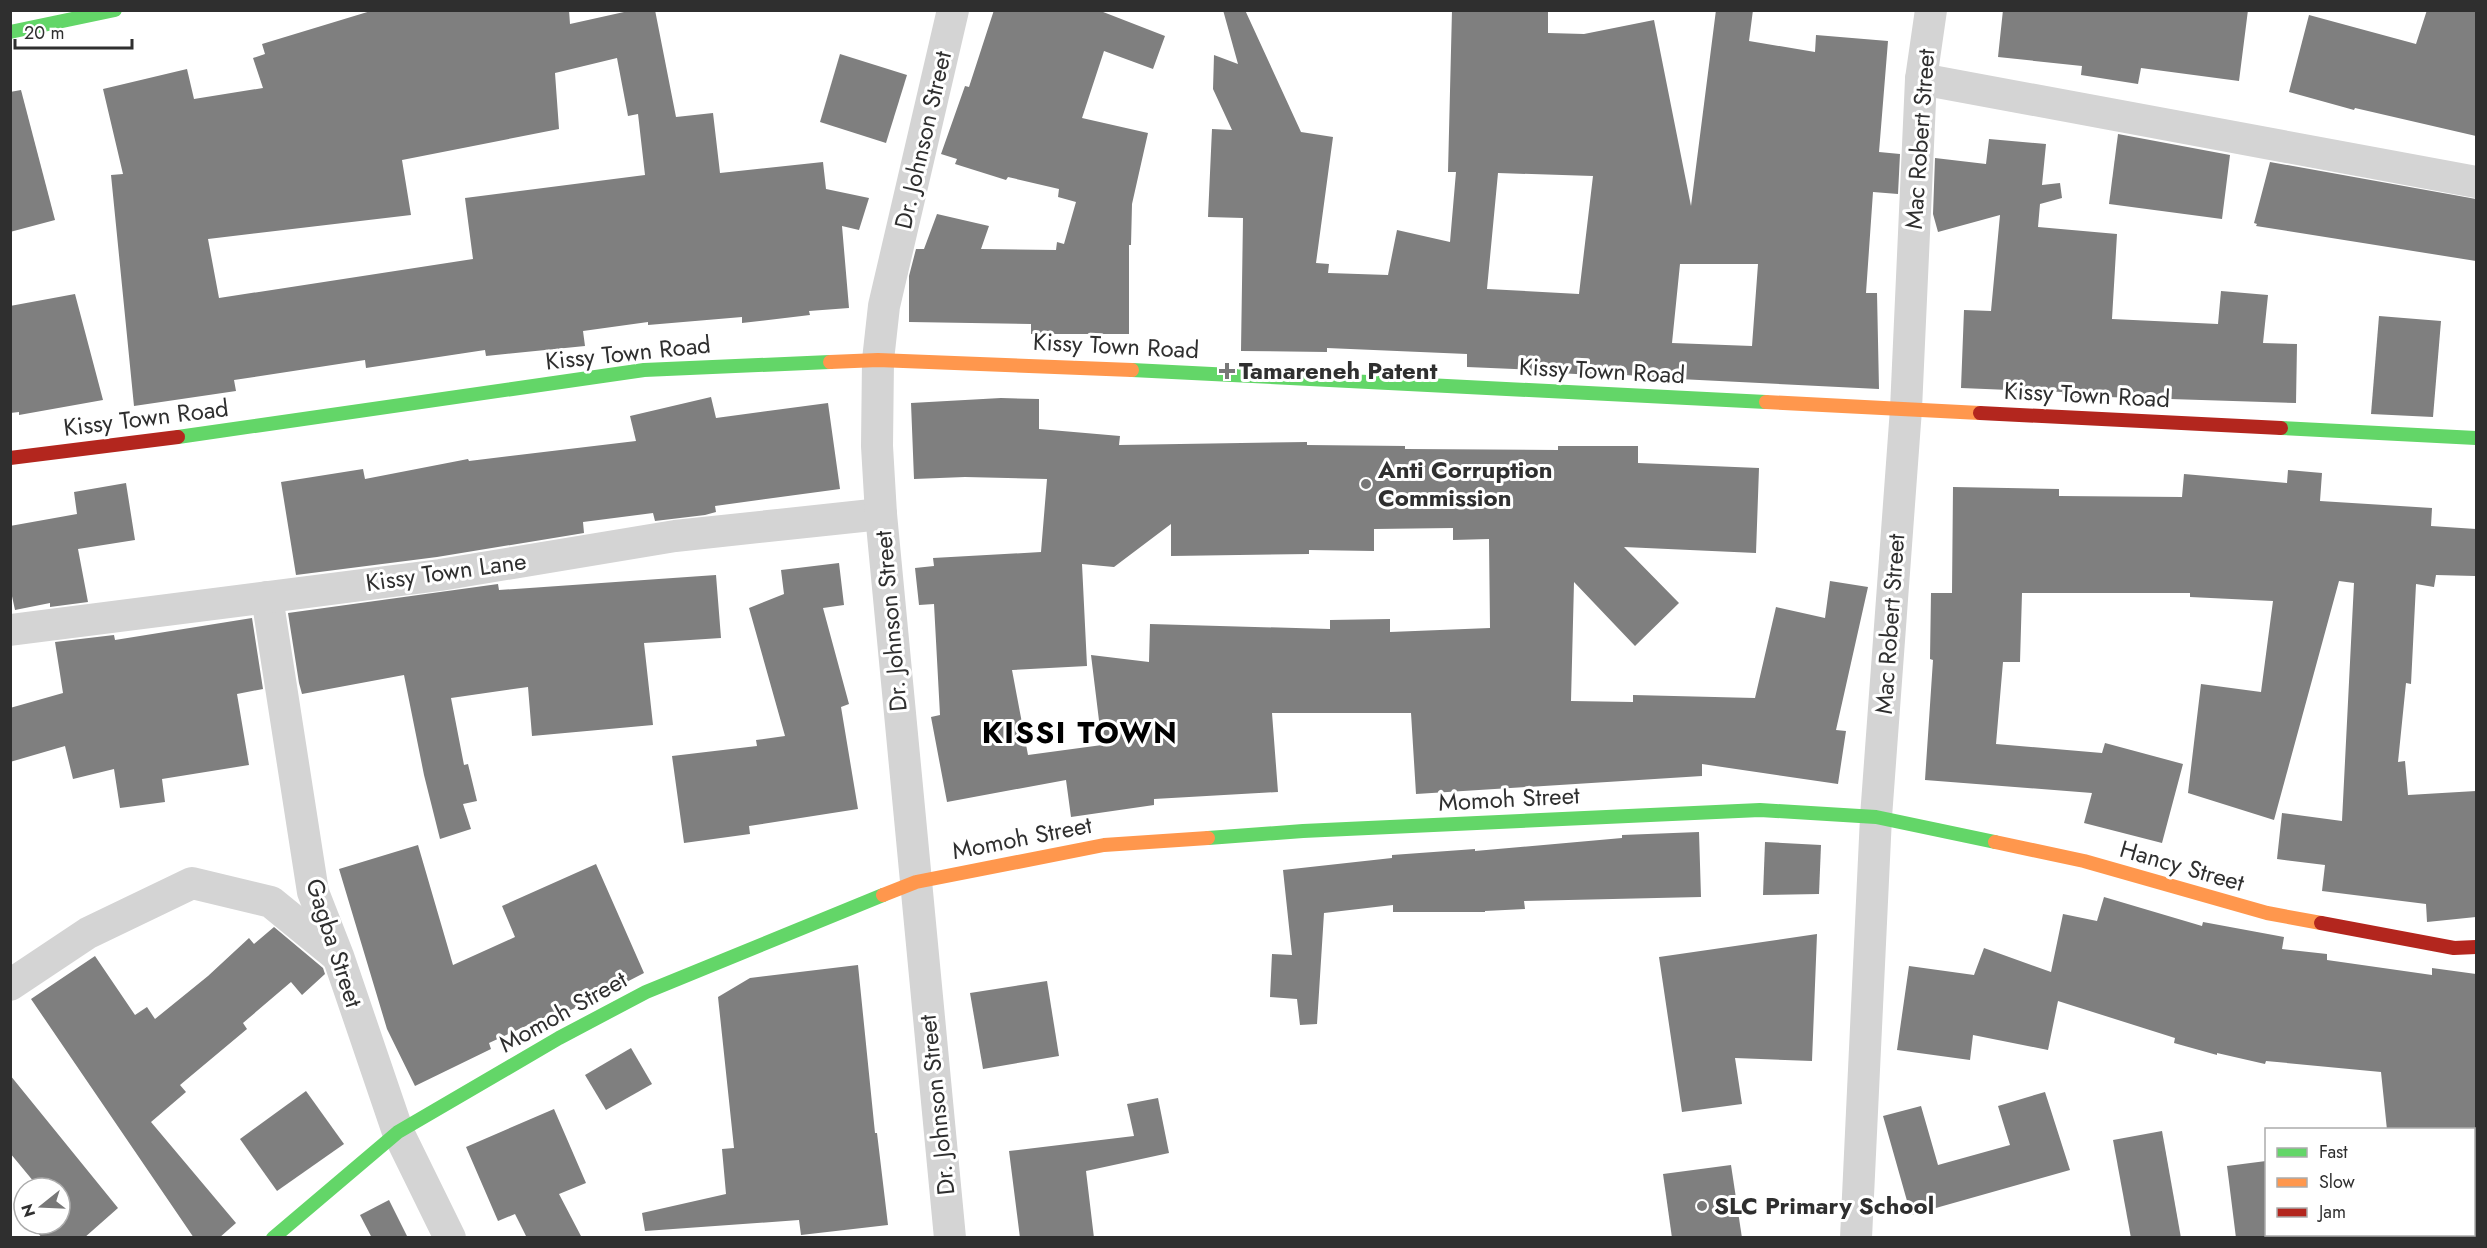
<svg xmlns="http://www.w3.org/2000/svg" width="2487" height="1248" viewBox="0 0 2487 1248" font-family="Jost,sans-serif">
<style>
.building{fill:#7f7f7f;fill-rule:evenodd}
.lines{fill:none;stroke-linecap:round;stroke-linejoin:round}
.street{stroke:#d4d4d4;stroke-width:32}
.fast{stroke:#63d668;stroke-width:14}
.slow{stroke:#ff974d;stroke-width:14}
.jam{stroke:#b3261e;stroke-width:14}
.poi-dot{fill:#787878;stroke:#fff;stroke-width:2}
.labels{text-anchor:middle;stroke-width:6;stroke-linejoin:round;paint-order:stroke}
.street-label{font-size:24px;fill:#2f2f2f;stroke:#fff}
.poi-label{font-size:24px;font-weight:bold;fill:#2f2f2f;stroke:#fff;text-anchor:start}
.district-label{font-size:30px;font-weight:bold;letter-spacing:1.5px;fill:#000;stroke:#fff}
</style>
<rect width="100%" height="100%" fill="#fff"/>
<g class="building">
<path d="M374,10H569L570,24L633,10H655L676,117L713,113L720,173L823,162L826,189L869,198L859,230L842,226L849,308L809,311L810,315L742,323V317L648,325V322L583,331L585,346L486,356L485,350L366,368L365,360L234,380L236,391L134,406L111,175L123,174L103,89L187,69L194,99L263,88L253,58L265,54L262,44ZM617,58L628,116L638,114L645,175L465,198L473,259L219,298L208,239L411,215L402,160L559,129L555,73Z"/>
<path d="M994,10H1098L1165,36L1153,69L1104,51L1082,118L1148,133L1132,204L1131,245H1129V334H1031V324L909,322V276L916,249H924L937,214L989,226L981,249L1056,250L1057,242L1064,244L1076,202L1058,197L1059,189L1008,177L1006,180L955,164L957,159L941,154L965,86L969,87Z"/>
<path d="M1223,10H1245L1301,132L1333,137L1316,263L1329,264L1328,273L1388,275L1397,230L1450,242L1456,172H1448L1452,10H1548V33L1584,34L1654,20L1691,206L1716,10H1753L1749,41L1815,52L1816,35L1888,41L1879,152L1900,154L1898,194L1873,192L1866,293H1877L1879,389L1659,378L1594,372V375L1558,373V371L1467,367V354L1327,348V352L1241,351L1243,218L1208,217L1212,129L1232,130L1213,89L1214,55L1238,64ZM1498,173L1593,176L1579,294L1487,289ZM1680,264H1758L1752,346L1672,343Z"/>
<path d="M2003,10H2248L2239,81L2141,68L2138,84L2081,75L2082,66L1998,57Z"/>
<path d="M2427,10H2476V136L2355,108L2354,110L2289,92L2309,15L2416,44Z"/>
<path d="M840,54L907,75L886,143L820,122Z"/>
<path d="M21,90L55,220L10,232V92Z"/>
<path d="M2118,134L2230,155L2222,219L2109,204Z"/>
<path d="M1989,139L2046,144L2042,185L2060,183L2062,198L2040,204L2038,227L2117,234L2112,319L2218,324L2221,291L2268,295L2263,343L2297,344L2296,403L2107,397V399L2062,396V392L1961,388L1964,310L1991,311L2000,215L1938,232L1933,214L1935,158L1986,164Z"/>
<path d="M2270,162L2476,199V261L2256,226L2257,224L2254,223Z"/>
<path d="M75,294L103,400L19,415V412L10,413V306Z"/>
<path d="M2379,316L2441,321L2433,417L2371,414Z"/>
<path d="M711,397L716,418L828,403L840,489L715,506L716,512L705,515L655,521L653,513L583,522L584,533L437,557L296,575L281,482L363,469L365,479L468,459L469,461L636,441L630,416Z"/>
<path d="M1001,398L1039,399V429L1120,436L1119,445L1307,442V445L1405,446V449L1558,450V446H1638V463L1759,468L1756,553L1624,547L1679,603L1635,646L1574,582L1571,701L1633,702V695L1755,698L1776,607L1825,618L1830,581L1868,587L1836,730L1846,731L1838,784L1702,764V776L1416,794L1411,713H1272L1278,792L1154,799V805L1071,817L1066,780L947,802L931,717L940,715L934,604L919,605L915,568L934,566L933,558L1041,552L1047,479L965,477L914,479L911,403ZM1171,524V556L1309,554V550L1374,551V529L1453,528V540L1489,539L1490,628L1390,632V619L1330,620V629L1150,624L1149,662L1091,655L1102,745L1028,755L1012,670L1087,666L1082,564L1114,567Z"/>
<path d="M2288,470L2322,473L2320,501L2432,508L2431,526L2476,529L2475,576L2436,575L2434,587L2416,584L2411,684L2406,683L2398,762L2405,761L2408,795L2476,791V917L2427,922L2426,904L2322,891L2325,865L2277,859L2282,813L2342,821L2354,583L2339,581L2274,820L2188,793L2201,684L2261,692L2273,601L2190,597V593H2022L2020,662H2003L1996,744L2102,753L2105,743L2183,764L2162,843L2084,823L2092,793L1925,780L1933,660L1930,659L1931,593H1952L1953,487L2059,489V496L2182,497L2184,474L2287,483Z"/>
<path d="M126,483L135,540L78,549L88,602L50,607V603L15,610L10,587V526L77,514L74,492Z"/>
<path d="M839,563L844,605L823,608L849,704L841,707L858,809L749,826L750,834L684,843L672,756L757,746L756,740L785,736L749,608L784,594L781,570Z"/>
<path d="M716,575L721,638L644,643L653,725L532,736L528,687L451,698L464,765L468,764L477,801L463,804L471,829L440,839L424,775L404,675L302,694L299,683L288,613L498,584L499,590Z"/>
<path d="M252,618L263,689L237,694L249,765L162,779L165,802L120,808L114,769L73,779L65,746L10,762V708L63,693L55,642L114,635L115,640Z"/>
<path d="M1699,832L1701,897L1524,901L1525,909L1485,911V912H1393V905L1324,913L1317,1024L1300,1025L1297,999L1270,997L1272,954L1292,955L1283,870L1392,858V855L1475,849V851L1622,838V835Z"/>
<path d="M1765,842L1821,845L1819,894L1763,895Z"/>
<path d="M418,845L453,965L515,937L502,906L596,864L644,973L582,1005L552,1018L550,1015L489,1043L491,1049L415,1086L387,1029L339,869Z"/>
<path d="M2104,897L2202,926L2203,922L2284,937L2282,949L2327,954V960L2432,975V968L2476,974V1130H2387L2381,1072L2266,1061L2265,1064L2217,1053V1055L2174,1043L2175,1038L2058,1001L2048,1050L1973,1035L1970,1060L1897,1050L1909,966L1974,975L1984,948L2051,972L2063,914L2097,921Z"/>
<path d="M274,927L323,968L325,974L302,995L291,982L243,1023L247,1029L180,1085L186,1092L151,1122L236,1223L219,1238H194L31,999L95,956L135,1015L147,1007L155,1019L208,976L249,938L254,944Z"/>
<path d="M1817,934L1812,1061L1735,1058L1742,1104L1682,1112L1659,957Z"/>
<path d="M858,965L875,1133H877L888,1225L801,1235L799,1220L645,1231L642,1213L726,1194L722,1149L734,1148L718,997L750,978Z"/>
<path d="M1047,981L1059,1056L983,1069L970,993Z"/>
<path d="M631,1048L652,1084L606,1110L585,1075Z"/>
<path d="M10,1075L118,1208L84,1238H42L31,1224H60V1188H39L10,1153Z"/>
<path d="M306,1091L344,1144L277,1191L240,1139Z"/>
<path d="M2045,1092L2070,1170L1911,1215L1883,1116L1921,1106L1938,1165L2010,1145L1998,1106Z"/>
<path d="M1158,1098L1169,1153L1086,1171L1094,1238H1020L1009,1151L1134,1136L1127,1104Z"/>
<path d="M554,1109L586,1183L559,1194L582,1238H527L515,1214L498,1221L466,1147Z"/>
<path d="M2162,1131L2181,1238H2131L2113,1140Z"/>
<path d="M2266,1161V1238H2236L2227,1166Z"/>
<path d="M1731,1165L1742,1238H1672L1663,1174Z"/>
<path d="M389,1200L408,1238H372L360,1215Z"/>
</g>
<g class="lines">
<g class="street">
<path d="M1921,79L2476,182"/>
<path d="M267,597L313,892L338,956L398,1132L450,1238"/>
<path d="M10,630L440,575L675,536L881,514"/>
<path d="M10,985L88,933L192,883L271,902L336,955"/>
<path d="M950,1238L881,514L877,446L878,360L884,306L953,10"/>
<path d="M1856,1238L1876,817L1906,409L1921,79L1931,10"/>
</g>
<g class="fast">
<path d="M10,32L115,10"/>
<path d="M1132,370L1766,402"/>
<path d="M2281,428L2476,438"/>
<path d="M178,437L644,370L830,362"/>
<path d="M1208,838L1303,831L1760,810L1876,817L1995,842"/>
<path d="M273,1238L398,1132L559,1038L646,992L883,895"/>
</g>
<g class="slow">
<path d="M830,362L878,360L1132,370"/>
<path d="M1766,402L1980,413"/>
<path d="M1995,842L2084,861L2267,913L2321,923"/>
<path d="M883,895L916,882L1104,845L1208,838"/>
</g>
<g class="jam">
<path d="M1980,413L2281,428"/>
<path d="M10,458L178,437"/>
<path d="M2321,923L2454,948L2476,947"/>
</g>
</g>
<g class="poi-dot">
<path d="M1224 362h6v6h6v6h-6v6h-6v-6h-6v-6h6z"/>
<circle cx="1366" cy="484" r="6"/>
<circle cx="1702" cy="1206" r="6"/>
</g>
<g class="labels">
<g class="street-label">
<text transform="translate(1920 139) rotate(-86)" y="8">Mac Robert Street</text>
<text transform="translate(923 140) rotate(-77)" y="8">Dr. Johnson Street</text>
<text transform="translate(1116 346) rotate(3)" y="8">Kissy Town Road</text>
<text transform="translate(628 353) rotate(-6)" y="8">Kissy Town Road</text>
<text transform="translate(1602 371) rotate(3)" y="8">Kissy Town Road</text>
<text transform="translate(2087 395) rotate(3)" y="8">Kissy Town Road</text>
<text transform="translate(146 418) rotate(-7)" y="8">Kissy Town Road</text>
<text transform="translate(446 572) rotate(-8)" y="8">Kissy Town Lane</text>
<text transform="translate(891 621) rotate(-95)" y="8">Dr. Johnson Street</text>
<text transform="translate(1890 624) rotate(-86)" y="8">Mac Robert Street</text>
<text transform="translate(1509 799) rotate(-3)" y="8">Momoh Street</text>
<text transform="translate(1022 838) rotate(-11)" y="8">Momoh Street</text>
<text transform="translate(2182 866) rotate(16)" y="8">Hancy Street</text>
<text transform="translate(334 943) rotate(72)" y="8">Gagba Street</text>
<text transform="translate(563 1012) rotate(-29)" y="8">Momoh Street</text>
<text transform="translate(937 1105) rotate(-96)" y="8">Dr. Johnson Street</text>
</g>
<g class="poi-label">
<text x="1239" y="379">Tamareneh Patent</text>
<text x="1378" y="478">Anti Corruption<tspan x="1378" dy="28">Commission</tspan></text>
<text x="1714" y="1214">SLC Primary School</text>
</g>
<g class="district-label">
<text x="1080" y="743">KISSI TOWN</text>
</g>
</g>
<rect width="2487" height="1248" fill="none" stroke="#2f2f2f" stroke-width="24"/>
<rect x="2265" y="1128" width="210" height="108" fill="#ffffff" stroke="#acacac" stroke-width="1.5"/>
<rect x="2277" y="1148" width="30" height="9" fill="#63d668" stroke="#acacac" stroke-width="1.5"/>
<text x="2319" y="1158" font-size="18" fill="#2f2f2f">Fast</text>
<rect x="2277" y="1178" width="30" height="9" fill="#ff974d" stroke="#acacac" stroke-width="1.5"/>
<text x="2319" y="1188" font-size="18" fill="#2f2f2f">Slow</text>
<rect x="2277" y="1208" width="30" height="9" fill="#b3261e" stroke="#acacac" stroke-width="1.5"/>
<text x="2319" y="1218" font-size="18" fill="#2f2f2f">Jam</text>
<g transform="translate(42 1206) rotate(252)"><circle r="28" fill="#ffffff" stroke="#acacac" stroke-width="1.5"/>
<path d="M0-4.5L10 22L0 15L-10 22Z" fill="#787878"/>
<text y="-9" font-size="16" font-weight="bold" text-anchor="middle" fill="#2f2f2f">N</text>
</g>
<path d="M15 39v9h117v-9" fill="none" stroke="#2f2f2f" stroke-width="3"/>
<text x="24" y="39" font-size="18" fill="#2f2f2f" stroke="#ffffff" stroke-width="4.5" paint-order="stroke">20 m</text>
</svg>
